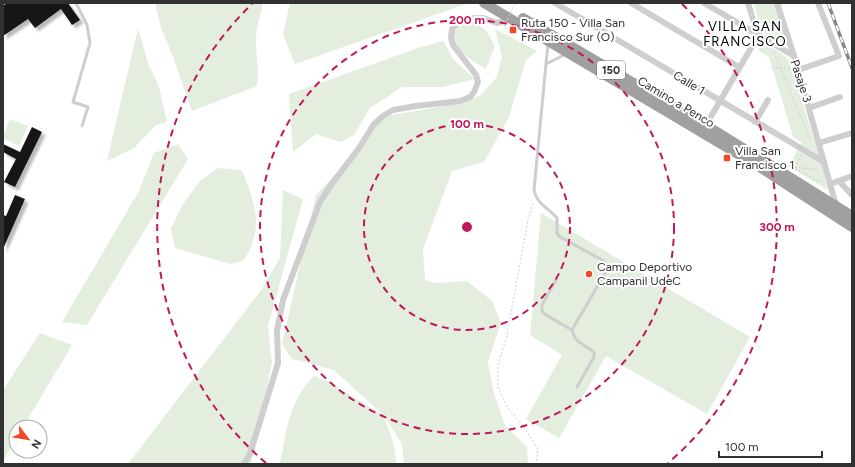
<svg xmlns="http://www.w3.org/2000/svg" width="855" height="467" viewBox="0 0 855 467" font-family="Figtree,sans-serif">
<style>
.green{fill:#e3eede}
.building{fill:#181818;filter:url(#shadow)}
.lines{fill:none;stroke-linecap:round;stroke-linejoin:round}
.path{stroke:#cecece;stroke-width:1;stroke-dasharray:2 2;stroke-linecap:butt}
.service{stroke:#cecece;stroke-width:3}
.minor{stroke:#cecece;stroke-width:6}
.trunk{stroke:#a0a0a0;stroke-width:10}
.rail-casing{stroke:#868686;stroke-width:3.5}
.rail{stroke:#fff;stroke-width:2;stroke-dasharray:6;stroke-linecap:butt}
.path-bridge{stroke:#cecece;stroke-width:1;stroke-dasharray:2 2;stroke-linecap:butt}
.ring{fill:none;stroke:#c2185b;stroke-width:2;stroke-dasharray:7 5}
.poi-dot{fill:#f14829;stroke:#fff;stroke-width:1.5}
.labels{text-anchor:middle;stroke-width:4;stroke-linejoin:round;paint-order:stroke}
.shield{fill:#fff;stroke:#6f6f6f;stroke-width:1}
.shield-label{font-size:11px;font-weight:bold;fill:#313131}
.poi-label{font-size:12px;fill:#313131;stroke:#fff;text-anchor:start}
.street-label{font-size:12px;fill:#313131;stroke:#fff}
.neighbourhood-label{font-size:13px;letter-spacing:1px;fill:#000;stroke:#fff}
.centre{fill:#c2185b;stroke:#fff;stroke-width:2}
.ring-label{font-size:12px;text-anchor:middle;font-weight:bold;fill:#c2185b;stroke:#fff;stroke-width:4;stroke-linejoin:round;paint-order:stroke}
</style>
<defs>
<filter id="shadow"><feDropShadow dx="3.5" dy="3.5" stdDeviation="1" flood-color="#0004"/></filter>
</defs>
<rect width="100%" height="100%" fill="#fff"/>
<g class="green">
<path d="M155,3H263C261,14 257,25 256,36C255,53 260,69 257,86L192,111L172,54L161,28Z"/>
<path d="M290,3H464L466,4L295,64L283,34Z"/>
<path d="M754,3H777L789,46L766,34L760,18L758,19Z"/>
<path d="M471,20L486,30L495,46L486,69L471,60L456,48L451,28Z"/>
<path d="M138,28L148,63L159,87L167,122L156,125L134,148L107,161Z"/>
<path d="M495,29L537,51L526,60L509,117L484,162L452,171L423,249L425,280L436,283L467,281L492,301L501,323L488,362L494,394L505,425L527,447L528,464H404L402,444L385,417C385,424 389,428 391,435C394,445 396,454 396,464H280C280,459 282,454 283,449C287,422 294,395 314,376L325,380L383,415L334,370L292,359L282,344L316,195L353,155L380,117L450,105L480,96L497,77L502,57Z"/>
<path d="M443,41L453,59L475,79L443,87H402L370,108L354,135L341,142L316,134L293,152L289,94L418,48Z"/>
<path d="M764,42L786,57L791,66L822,165L828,190L788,166L802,143L793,137L769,57L758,50Z"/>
<path d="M10,119L28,126L19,146L3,138Z"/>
<path d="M178,144L188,159L87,325L62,322L139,191L154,153Z"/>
<path d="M218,168L242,170C255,204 265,229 243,261L230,264L175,248L171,228L183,204L200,181Z"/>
<path d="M283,190L303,199L268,326L272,362L251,464H128L262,289L280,258Z"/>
<path d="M541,213L750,337L707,414L606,356L559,438L526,419L562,355L530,335Z"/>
<path d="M40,333L72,345L23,427H16V439L3,461V390Z"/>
</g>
<g class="building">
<path d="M7,3H68L80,20L72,25L61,9L35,28L28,19L3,36V6Z"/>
<path d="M32,127L42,132L15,187L4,182L16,159L3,152V144L20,152Z"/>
<path d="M15,195L25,199L3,249V215L6,216Z"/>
</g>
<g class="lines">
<g class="path">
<path d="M505,28L509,30L510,28"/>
<path d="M774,52L810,140"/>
<path d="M772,68H791"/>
<path d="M801,155L794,168L817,181L822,182"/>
<path d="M795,167L819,170"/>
<path d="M533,203L528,220L507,335L498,365V388L508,408L522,424L538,450L536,464"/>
</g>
<g class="service">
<path d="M76,3L87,25L90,43L73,102L88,107L82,126"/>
<path d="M548,43L534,190C537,205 549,208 557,218V233L560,237L604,261L608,268L572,330L575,338L579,342L594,352V357L577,387"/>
<path d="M546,64L566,54"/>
<path d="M556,280L542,305V311L546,315L572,330"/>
</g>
<g class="minor">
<path d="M555,3L824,162"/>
<path d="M631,3L739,67"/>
<path d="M704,3L794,56"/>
<path d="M777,3L794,56L836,205"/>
<path d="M798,70L839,56L818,3"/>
<path d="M809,108L840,97"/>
<path d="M755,122L768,100"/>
<path d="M706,125L758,36L748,3"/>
<path d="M819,143L852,133"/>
<path d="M839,181L852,195"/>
<path d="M830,184L852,176"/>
<path d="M244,464L250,454L278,363L277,331L283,300L320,202L331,185L359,148L374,124L383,116L393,110L416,106L460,101L470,97L474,92L478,82L476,75L453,45L451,38L452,29L460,19L483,18L497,23L511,19"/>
</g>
<g class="trunk">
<path d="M484,3L758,166L852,227"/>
<path d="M523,18L717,132L852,216"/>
</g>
<defs>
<path id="rail" d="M828,3L852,68"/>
</defs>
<use href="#rail" class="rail-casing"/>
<use href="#rail" class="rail"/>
<path class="path-bridge" d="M504,27L515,3"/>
</g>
<g class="ring">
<circle cx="467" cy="227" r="103"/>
<circle cx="467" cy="227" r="207"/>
<path d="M266 463A310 310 0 0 1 252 4M682 4A310 310 0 0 1 668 463"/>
</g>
<g class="poi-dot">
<rect x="509" y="26" width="8" height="8" rx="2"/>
<rect x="723" y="154" width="8" height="8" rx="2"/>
<circle cx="589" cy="274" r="4"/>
</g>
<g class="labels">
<rect class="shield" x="597" y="61" width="28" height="18" rx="3"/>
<g class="shield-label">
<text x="611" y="74">150</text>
</g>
<g class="poi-label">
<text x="521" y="27">Ruta 150 - Villa San<tspan x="521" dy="14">Francisco Sur (O)</tspan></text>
<text x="735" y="155">Villa San<tspan x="735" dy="14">Francisco 1</tspan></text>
<text x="597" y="271">Campo Deportivo<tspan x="597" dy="14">Campanil UdeC</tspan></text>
</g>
<g class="street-label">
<text transform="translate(801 81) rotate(72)" y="4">Pasaje 3</text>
<text transform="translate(689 83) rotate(31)" y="4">Calle 1</text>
<text transform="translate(676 102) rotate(31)" y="4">Camino a Penco</text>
</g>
<g class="neighbourhood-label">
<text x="745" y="31">VILLA SAN<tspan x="745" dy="15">FRANCISCO</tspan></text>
</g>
</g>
<circle cx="467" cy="227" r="6" class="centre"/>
<g class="ring-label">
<text x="467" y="24">200 m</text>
<text x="467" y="128">100 m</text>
<text x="777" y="231">300 m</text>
</g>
<rect width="855" height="467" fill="none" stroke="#313131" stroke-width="8"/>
<g transform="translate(28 439) rotate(121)"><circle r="19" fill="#ffffff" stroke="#adadad"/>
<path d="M0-3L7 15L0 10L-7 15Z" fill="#f14829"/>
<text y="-6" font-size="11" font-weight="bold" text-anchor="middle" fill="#313131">N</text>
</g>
<path d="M719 451v6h103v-6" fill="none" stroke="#313131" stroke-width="2"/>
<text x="725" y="451" font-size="12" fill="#313131" stroke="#ffffff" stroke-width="3" paint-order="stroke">100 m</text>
</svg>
